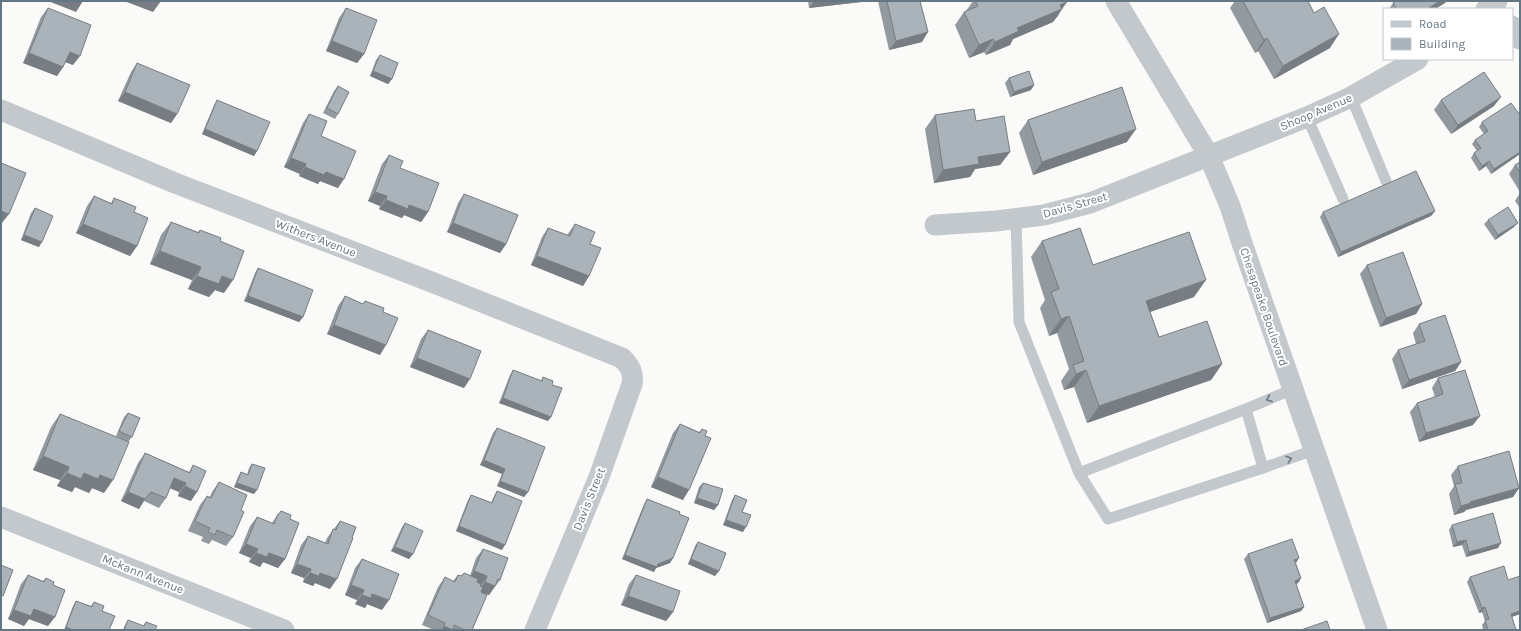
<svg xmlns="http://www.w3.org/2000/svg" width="1521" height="631" viewBox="0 0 1521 631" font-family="Karla,sans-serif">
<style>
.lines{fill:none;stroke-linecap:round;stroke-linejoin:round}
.lane{stroke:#c3c8cc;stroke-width:11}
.street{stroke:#c3c8cc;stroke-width:21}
.wall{fill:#929a9f}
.shaded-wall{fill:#777d82}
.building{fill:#aab3b9;stroke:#777d82}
.oneway{stroke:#6a7a87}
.labels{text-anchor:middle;stroke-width:4;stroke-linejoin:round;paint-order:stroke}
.street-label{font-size:12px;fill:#657683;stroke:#fff}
</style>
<rect width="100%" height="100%" fill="#fafaf8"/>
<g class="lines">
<g class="lane">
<path d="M1351,97L1386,181"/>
<path d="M1307,117L1343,199"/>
<path d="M1016,219L1019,322L1079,473L1246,409L1263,468L1108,519L1079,473"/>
<path d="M1246,409L1293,389"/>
<path d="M1263,468L1314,450"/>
</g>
<g class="street">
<path d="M1116,1L1209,156L1230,206L1243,246L1377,630"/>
<path d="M1486,9L1497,1"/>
<path d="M1512,26L1520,39"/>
<path d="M1,110L175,183L434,283L622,358C630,366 634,373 632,384L599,477L535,630"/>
<path d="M935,225L996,221L1044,215L1090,203L1307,117L1351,97L1418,59"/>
<path d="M1,517L284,630"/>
</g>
</g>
<g class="wall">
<path d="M808,1H870L809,8Z"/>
<path d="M878,1H920L922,42L889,50Z"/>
<path d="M973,1H1066L1058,16L1053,22L1013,39L1010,45L986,55L984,52L969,58L955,25L964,12L966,11Z"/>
<path d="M1235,1H1308L1314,13L1330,48L1274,79L1258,51L1255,53L1230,8Z"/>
<path d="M1393,3H1445L1435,9H1389Z"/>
<path d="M48,8L73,65L65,62L63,67L57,76L23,63L41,17Z"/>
<path d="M346,8L364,54L357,63L326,51L339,18Z"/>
<path d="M380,55L392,79L388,84L370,76L376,60Z"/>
<path d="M137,63L177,114L171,123L118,101L131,72Z"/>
<path d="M1009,78L1031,90L1010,97L1005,83Z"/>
<path d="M338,86V114L335,119L323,113L334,91Z"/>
<path d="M217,100L257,151L254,156L202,134L214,105Z"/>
<path d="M1441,100L1494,106L1451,134L1434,110Z"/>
<path d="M309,114L321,136L338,188L320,181L318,184L299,176L300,174L284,167L303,123Z"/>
<path d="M935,115L976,121L1010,152L1000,165L975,169L970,177L934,183L925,129Z"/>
<path d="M1028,120L1127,142L1033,175L1019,133Z"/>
<path d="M1482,122L1520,154L1491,174L1486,166L1479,171L1471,158L1474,153L1477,151L1472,144L1475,140L1484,134L1479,127Z"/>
<path d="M389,155L400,168L428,212L421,222L404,215L402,218L379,209L380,206L368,201L382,164Z"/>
<path d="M1520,162V192L1509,174L1515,165Z"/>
<path d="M1520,193V208L1515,201Z"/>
<path d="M464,194L506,244L500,253L447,232L458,203Z"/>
<path d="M94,196L111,203L114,198L134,212L137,246L130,256L76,233L87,206Z"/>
<path d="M35,208L39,247L21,240L31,213Z"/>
<path d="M1435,211L1431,216L1338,257L1320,217L1323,212Z"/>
<path d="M1488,220L1514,227L1495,240L1484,224Z"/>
<path d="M171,222L198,232L200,230L220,241L224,293L215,290L209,297L188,289L192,280L150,264L161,235Z"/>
<path d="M575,224L590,244L589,276L583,286L531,265L542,237L548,228L567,235Z"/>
<path d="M1042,241L1093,265L1194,297L1150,312L1159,337L1222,364L1211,380L1087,423L1074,387L1064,390L1061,381L1069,369L1057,333L1049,336L1040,308L1045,300L1031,257Z"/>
<path d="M1367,265L1422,304L1416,314L1380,327L1360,274Z"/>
<path d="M258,268L303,317L299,322L244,301L255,273Z"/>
<path d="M345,296L363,304L365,301L383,312L380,355L327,334L338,306Z"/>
<path d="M1419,324L1461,362L1455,371L1402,389L1392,359L1398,350L1416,344L1413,333Z"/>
<path d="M428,330L464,388L410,367L421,339Z"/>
<path d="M513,370L541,381L543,377L548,421L499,403L510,375Z"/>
<path d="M1438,378L1473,425L1419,442L1410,412L1417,403L1435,397L1432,388Z"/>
<path d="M128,413L132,437L128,442L116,436L124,417Z"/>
<path d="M60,414L104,493L92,488L89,493L75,487L72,492L57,486L60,480L33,470L51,427Z"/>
<path d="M680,424L699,432L702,429L683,500L651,487L673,433Z"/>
<path d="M497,428L528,492L524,497L497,486L502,474L480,465L493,433Z"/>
<path d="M145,453L189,472L193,465L191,501L178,496L179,492L170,488L166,498L159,508L144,501L139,509L121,501L138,463Z"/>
<path d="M252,464L254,494L234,487L238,477L241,472L247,475L249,468Z"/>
<path d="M1458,466L1519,488L1513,497L1466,510L1464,512L1454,515L1449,494L1454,486L1451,475Z"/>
<path d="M219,482L241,510L233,537L226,546L212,540L209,544L201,541L203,537L188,531L200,505L207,496L210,497L212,492Z"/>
<path d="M703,483L718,505L714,510L694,503L699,487Z"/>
<path d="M497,491L502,550L456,531L468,500L471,495L491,503L494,496Z"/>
<path d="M735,495L742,512L743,532L723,525L732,500Z"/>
<path d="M647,499L679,514L673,558L670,563L656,568L654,572L622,559L644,504Z"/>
<path d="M281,511L290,519L285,559L278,568L263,562L260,567L249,562L251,558L239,553L250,526L257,517L272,523L278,514H279Z"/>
<path d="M340,521L330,589L315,583L313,586L303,582L304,578L291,573L301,545L308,536L325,543L327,538Z"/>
<path d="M405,523L413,554L409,559L391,551L402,527Z"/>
<path d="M1452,525L1498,548L1466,557L1462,545L1453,547L1449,530Z"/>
<path d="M698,542L715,576L688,564L695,546Z"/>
<path d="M483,549L500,580L489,595L486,594L472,630H434L422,625L438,587L445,577L453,581L458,575L461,576L464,573L470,576L476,558Z"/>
<path d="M1248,554L1296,563L1301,578L1298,583L1296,584L1304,607L1301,611L1267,623L1244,559Z"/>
<path d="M362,559L382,610L367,604L365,608L355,604L357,600L345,595L355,568Z"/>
<path d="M28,575L43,581L46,578L53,585L48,626L29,619L24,626L8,619L21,584Z"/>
<path d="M636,575L673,612L666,621L621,605L629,584Z"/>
<path d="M1470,577L1508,580L1520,614L1512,617L1516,630H1483L1482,625L1485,621L1482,612L1479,613L1467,582Z"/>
<path d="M76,601L91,606L94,602L102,611L109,630H64L73,606Z"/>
<path d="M128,620L143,626L146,622L155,630H123L125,625Z"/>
</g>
<g class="shaded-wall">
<path d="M48,1H83L76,12Z"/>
<path d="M124,1H161L153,12Z"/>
<path d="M814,1H870L809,8Z"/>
<path d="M1440,1H1447L1445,3L1435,9H1427Z"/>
<path d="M1067,2L1053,22L1013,39L1010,45L986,55L995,42L1017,28L1060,5Z"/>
<path d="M928,32L922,42L889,50L896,41Z"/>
<path d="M1339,34L1330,48L1274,79L1283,66Z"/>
<path d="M1267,38L1258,51L1255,53L1264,40Z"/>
<path d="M993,39L984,52L969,58L979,45Z"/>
<path d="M332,41L364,54L357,63L326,51Z"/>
<path d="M70,52L80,56L73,65L63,61Z"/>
<path d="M29,53L63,67L57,76L23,63Z"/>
<path d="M373,71L392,79L388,84L370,76Z"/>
<path d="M1034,85L1031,90L1010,97L1014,92Z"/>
<path d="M125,92L177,114L171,123L118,101Z"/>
<path d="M1501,97L1494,106L1451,134L1458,125Z"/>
<path d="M205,129L257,151L254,156L202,134Z"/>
<path d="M1136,129L1127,142L1033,175L1042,162Z"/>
<path d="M1010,152L1000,165L975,169L970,177L934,183L943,170L978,157Z"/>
<path d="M1520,152V154L1491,174L1494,169Z"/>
<path d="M291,158L306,164L300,174L284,167Z"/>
<path d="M1489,161L1486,166L1479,171L1482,166Z"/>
<path d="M305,167L326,172L344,179L338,188L320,181L318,184L299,176Z"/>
<path d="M375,192L387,196L380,206L368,201Z"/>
<path d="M386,200L409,205L428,212L421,222L404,215L402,218L379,209Z"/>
<path d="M1,211L9,214L2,223H1Z"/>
<path d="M1435,211L1431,216L1338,257L1341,252Z"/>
<path d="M453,223L506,244L500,253L447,232Z"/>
<path d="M1518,223L1514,227L1495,240L1498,235Z"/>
<path d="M83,224L137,246L130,256L76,233Z"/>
<path d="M24,235L42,242L39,247L21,240Z"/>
<path d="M160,251L201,267L192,280L150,264Z"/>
<path d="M537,256L589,276L583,286L531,265Z"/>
<path d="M197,276H222L233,280L224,293L215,290L209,297L188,289Z"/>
<path d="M1206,280L1194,297L1135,317L1146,301Z"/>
<path d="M248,296L303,317L299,322L244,301Z"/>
<path d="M1422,304L1416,314L1380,327L1386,318Z"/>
<path d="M1069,316L1057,333L1049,336L1061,319Z"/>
<path d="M334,325L386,345L380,355L327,334Z"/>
<path d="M417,358L470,379L464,388L410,367Z"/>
<path d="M1461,362L1455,371L1402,389L1409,380Z"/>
<path d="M1222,364L1211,380L1087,423L1099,406Z"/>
<path d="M1086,370L1074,387L1064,390L1076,374Z"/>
<path d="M503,398L551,417L548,421L499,403Z"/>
<path d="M1480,416L1473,425L1419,442L1426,433Z"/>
<path d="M43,456L69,467L60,480L33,470Z"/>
<path d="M484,460L505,469L502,474L480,465Z"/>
<path d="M67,473L100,475L113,480L104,493L92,488L89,493L75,487L72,492L57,486Z"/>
<path d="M658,477L689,490L683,500L651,487Z"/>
<path d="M174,478L186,483L179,492L167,487Z"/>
<path d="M500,481L528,492L524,497L497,486Z"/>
<path d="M237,483L257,490L254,494L234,487Z"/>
<path d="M185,486L197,492L191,501L178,496Z"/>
<path d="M1519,488L1513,497L1466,510L1464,512L1454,515L1461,506L1470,502Z"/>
<path d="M128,492L145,499L139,509L121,501Z"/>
<path d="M697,498L718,505L714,510L694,503Z"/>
<path d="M726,520L746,527L743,532L723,525Z"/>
<path d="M459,526L505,545L502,550L456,531Z"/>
<path d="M1466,540L1462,545L1453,547L1457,542Z"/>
<path d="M1501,543L1498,548L1466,557L1469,552Z"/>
<path d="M246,544L258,549L251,558L239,553Z"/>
<path d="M395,547L413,554L409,559L391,551Z"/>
<path d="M256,553H269L285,559L278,568L263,562L260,567L249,562Z"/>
<path d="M625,555L673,558L670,563L656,568L654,572L622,559Z"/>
<path d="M1299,558L1296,563L1294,560Z"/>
<path d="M691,559L719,571L715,576L688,564Z"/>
<path d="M297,564L311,569L304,578L291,573Z"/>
<path d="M474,571L487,576L481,585L468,581Z"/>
<path d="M310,573H320L337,579L330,589L315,583L313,586L303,582Z"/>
<path d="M1301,578L1298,583L1292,586L1295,581Z"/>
<path d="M485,582L495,586L489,595L478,591Z"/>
<path d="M351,585L364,590L357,600L345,595Z"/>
<path d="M372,594L389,600L382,610L367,604L365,608L355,604L362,595Z"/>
<path d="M628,596L673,612L666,621L621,605Z"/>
<path d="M1304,607L1301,611L1267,623L1270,618Z"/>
<path d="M1485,607L1482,612L1479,613L1482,608Z"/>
<path d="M34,609L55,617L48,626L29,619L24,626L8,619L14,610Z"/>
<path d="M1520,611V614L1508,618L1511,614Z"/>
<path d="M444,626L453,630H441Z"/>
<path d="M66,627L73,630H65Z"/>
</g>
<g class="building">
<path d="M887,1H920L928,32L896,41Z"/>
<path d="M975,1H1066L1067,2L1060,5L1062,9L1017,28L1019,31L995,42L993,39L979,45L964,12L978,6Z"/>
<path d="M1243,1H1308L1314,13L1324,7L1339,34L1283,66L1267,38L1264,40Z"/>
<path d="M1396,1H1440L1427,9H1397L1393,3Z"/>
<path d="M48,8L91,25L80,56L70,52L63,67L29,53Z"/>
<path d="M346,8L377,20L364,54L332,41Z"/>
<path d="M380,55L398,63L392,79L373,71Z"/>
<path d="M137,63L190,85L177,114L125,92Z"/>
<path d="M1029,71L1034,85L1014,92L1009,78Z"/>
<path d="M1484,72L1501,97L1458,125L1441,100Z"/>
<path d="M338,86L349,92L338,114L327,108Z"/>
<path d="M1122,87L1136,129L1042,162L1028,120Z"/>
<path d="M217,100L270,122L257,151L205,129Z"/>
<path d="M1511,103L1520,115V152L1494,169L1489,161L1482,166L1474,153L1481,148L1475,140L1488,131L1482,122Z"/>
<path d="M974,109L976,121L1004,116L1010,152L978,157L979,164L943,170L935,115Z"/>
<path d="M309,114L327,121L321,136L356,151L344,179L326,172L324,175L305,167L306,164L291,158Z"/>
<path d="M389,155L403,161L400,168L439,183L428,212L409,205L408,209L386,200L387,196L375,192Z"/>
<path d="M1520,162V173L1515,165Z"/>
<path d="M1,163L26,173L9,214L1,211Z"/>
<path d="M1416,171L1435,211L1341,252L1323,212Z"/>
<path d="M464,194L518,215L506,244L453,223Z"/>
<path d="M94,196L112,204L114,198L136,207L134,212L148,218L137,246L83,224Z"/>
<path d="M1508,207L1518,223L1498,235L1488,220Z"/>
<path d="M35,208L53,216L42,242L24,235Z"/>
<path d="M171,222L199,233L200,230L221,238L220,241L244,251L233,280L222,276L219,284L197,276L201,267L160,251Z"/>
<path d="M575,224L595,232L590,244L601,248L589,276L537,256L548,228L570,236Z"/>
<path d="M1080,228L1093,265L1189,232L1206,280L1146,301L1159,337L1207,321L1222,364L1099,406L1086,370L1076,374L1073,365L1084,361L1069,316L1061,319L1051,292L1059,289L1042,241Z"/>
<path d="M1403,252L1422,304L1386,318L1367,265Z"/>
<path d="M258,268L313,290L303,317L248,296Z"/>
<path d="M345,296L363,304L365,301L384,308L383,312L398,318L386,345L334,325Z"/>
<path d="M1445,315L1461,362L1409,380L1398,350L1425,341L1419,324Z"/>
<path d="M428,330L481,351L470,379L417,358Z"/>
<path d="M513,370L542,381L543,377L553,381L552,385L562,388L551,417L503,398Z"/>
<path d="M1465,370L1480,416L1426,433L1417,403L1443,394L1438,378Z"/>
<path d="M128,413L140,418L132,437L119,431Z"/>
<path d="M60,414L129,442L113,480L100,475L98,479L84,473L81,479L67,473L69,467L43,456Z"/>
<path d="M680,424L700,433L702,429L707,431L705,436L711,438L689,490L658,477Z"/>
<path d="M497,428L545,447L528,492L500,481L505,469L484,460Z"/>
<path d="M1509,451L1519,488L1470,502L1471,503L1461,506L1455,484L1462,483L1458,466Z"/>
<path d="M145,453L190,473L193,465L206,471L197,492L185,486L186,483L174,478L166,498L151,492L145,499L128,492Z"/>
<path d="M252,464L265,468L257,490L237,483L241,472L248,475Z"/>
<path d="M219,482L247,495L241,510L244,512L233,537L217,530L215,535L208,532L210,528L195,521L207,496L211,498Z"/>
<path d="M703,483L723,489L718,505L697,498Z"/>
<path d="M497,491L522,501L505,545L459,526L471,495L492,503Z"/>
<path d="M735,495L747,500L742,512L751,515L746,527L726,520Z"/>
<path d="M647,499L680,512L679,514L689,518L673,558L658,564L657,567L625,555Z"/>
<path d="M281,511L291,515L290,519L299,523L285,559L269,553L267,557L256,553L258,549L246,544L257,517L274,524L278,514H279Z"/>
<path d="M1493,513L1501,543L1469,552L1466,540L1457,542L1452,525Z"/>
<path d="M340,521L356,527L352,538H353L337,579L320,573L319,576L310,573L311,569L297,564L308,536L328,544L333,529L336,530Z"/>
<path d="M405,523L423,531L413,554L395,547Z"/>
<path d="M1292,539L1299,558L1294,560L1301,578L1295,581L1304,607L1270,618L1248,554Z"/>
<path d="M698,542L726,553L719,571L691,559Z"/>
<path d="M483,549L508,558L500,580L498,579L495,586L485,582L487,576L474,571Z"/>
<path d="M362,559L399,574L389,600L372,594L371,598L362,595L364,590L351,585Z"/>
<path d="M1,565L13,570L3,596L1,595Z"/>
<path d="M1504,566L1508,580L1520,576V611L1511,614L1516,630H1488L1485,620L1489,619L1485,607L1482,608L1470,577Z"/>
<path d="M464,573L478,579L477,582L481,584L480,586L483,587L481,592L487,595L472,630H465L454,625L453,630L444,626L445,623L428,615L445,577L455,582L458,575L462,576Z"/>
<path d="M28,575L44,582L46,578L54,582L53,585L65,590L55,617L34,609L31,616L14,610Z"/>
<path d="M636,575L680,591L673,612L628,596Z"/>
<path d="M76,601L92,607L94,602L104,606L102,611L115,616L109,630H73L66,627Z"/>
<path d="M128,620L144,626L146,622L157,626L155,630H124Z"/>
<path d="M1327,621L1330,630H1301Z"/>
</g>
<defs><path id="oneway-chevron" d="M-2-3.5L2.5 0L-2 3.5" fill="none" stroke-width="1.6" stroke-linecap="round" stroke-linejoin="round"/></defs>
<g class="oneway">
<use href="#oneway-chevron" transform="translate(1269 399) rotate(157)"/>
<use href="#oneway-chevron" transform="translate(1289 459) rotate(-19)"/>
</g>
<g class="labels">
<g class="street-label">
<text transform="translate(1316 112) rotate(-23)" y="4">Shoop Avenue</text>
<text transform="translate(1075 205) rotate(-16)" y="4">Davis Street</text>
<text transform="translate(316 238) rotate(21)" y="4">Withers Avenue</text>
<text transform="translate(1264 307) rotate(71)" y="4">Chesapeake Boulevard</text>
<text transform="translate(589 499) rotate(-68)" y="4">Davis Street</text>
<text transform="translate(143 574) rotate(22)" y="4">Mckann Avenue</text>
</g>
</g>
<rect width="1521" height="631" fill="none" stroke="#657683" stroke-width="4"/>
<rect x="1383" y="8" width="130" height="52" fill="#ffffff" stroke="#c1c8cd"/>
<rect x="1391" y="21" width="20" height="6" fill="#c3c8cc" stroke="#c1c8cd"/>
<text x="1419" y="28" font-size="12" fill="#657683">Road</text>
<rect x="1391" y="38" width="20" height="12" fill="#aab3b9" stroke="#c1c8cd"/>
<text x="1419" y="48" font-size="12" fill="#657683">Building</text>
</svg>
